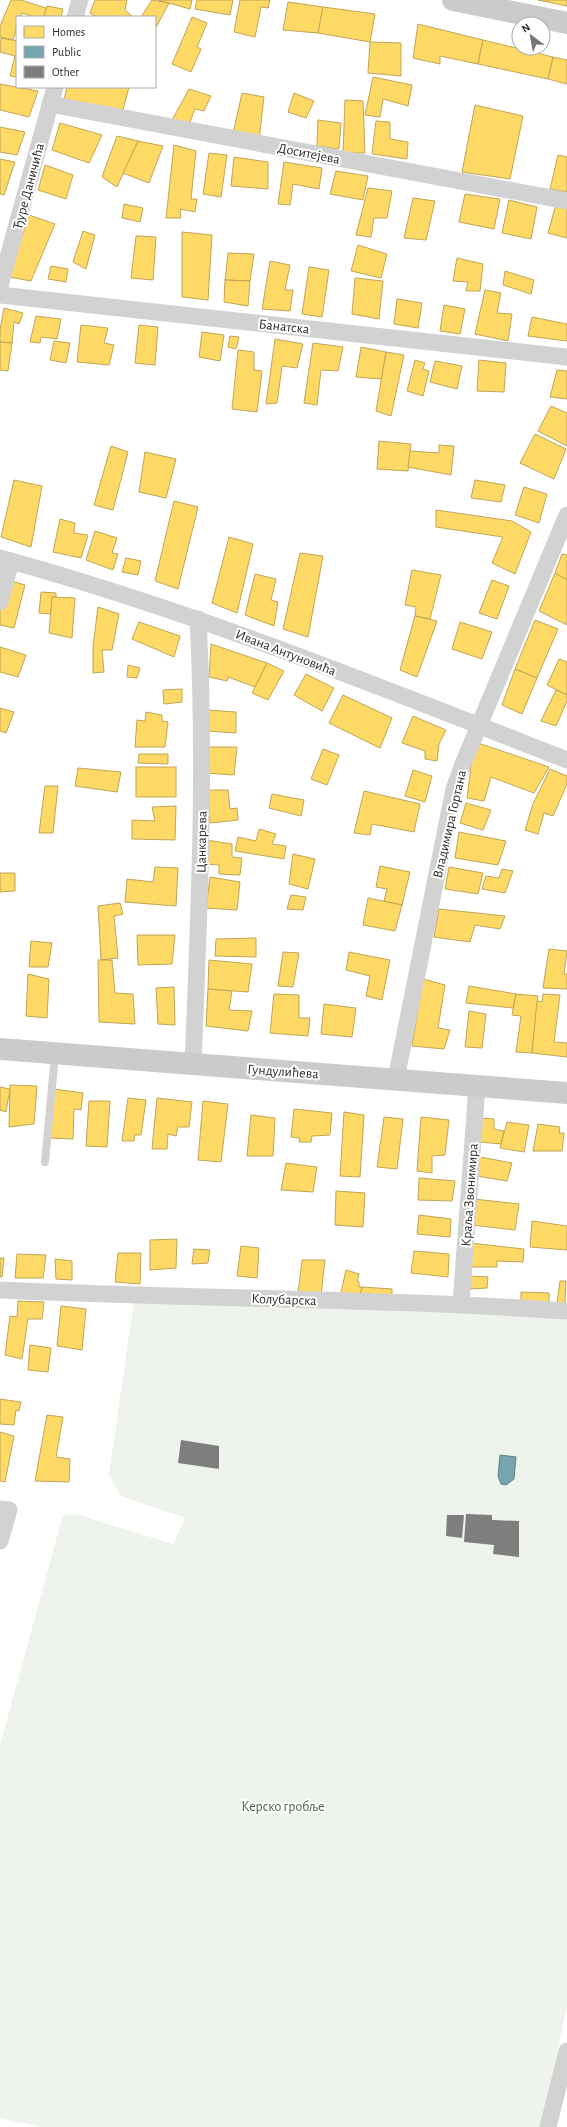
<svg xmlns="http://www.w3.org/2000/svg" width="567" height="2127" viewBox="0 0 567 2127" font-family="'Alegreya Sans',sans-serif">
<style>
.green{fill:#eef3ec}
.homes{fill:#ffd966;stroke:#c0a555}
.public{fill:#76a5af;stroke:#608188}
.building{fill:#7e7e7e}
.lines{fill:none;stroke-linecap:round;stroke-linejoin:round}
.lane{stroke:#d2d2d2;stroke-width:8}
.street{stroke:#d2d2d2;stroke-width:17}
.secondary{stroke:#cbcbcb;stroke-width:22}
.labels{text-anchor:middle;stroke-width:4;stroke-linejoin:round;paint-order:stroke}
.street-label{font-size:14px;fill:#2d2d2d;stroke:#fff}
.park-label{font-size:14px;fill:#49643f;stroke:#fff}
</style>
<rect width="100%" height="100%" fill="#fff"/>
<path class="green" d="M134,1300L567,1308V2007L541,2127H42L0,2118V1745L63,1515L76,1514L173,1544L185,1518L121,1496L109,1475Z"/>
<g class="homes">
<path d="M11,0H21L46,8L44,17H35L22,13L20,17H17V27L13,40L0,37V26Z"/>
<path d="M95,0H127L125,10L133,17H97L90,13Z"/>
<path d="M152,0L169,3L155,29V17H141Z"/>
<path d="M158,0H192L190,9Z"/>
<path d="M197,0H233L230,15L195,9Z"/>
<path d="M240,0H270L268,8L261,7L255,37L234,32Z"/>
<path d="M538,0H567V6Z"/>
<path d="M288,2L323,7L318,33L283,30Z"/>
<path d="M47,6L63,9L61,17L44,16Z"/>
<path d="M323,7L375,14L370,42L318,33Z"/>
<path d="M192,17L207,23L197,47L201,49L191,72L172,64Z"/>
<path d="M418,24L483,40L478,64L440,56V64L413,58Z"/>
<path d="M1,38L17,41V77L10,76L15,56L0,52Z"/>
<path d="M483,40L553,57L548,79L478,64Z"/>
<path d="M370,42L401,43V76L368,73Z"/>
<path d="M553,57L567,60V84L548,79Z"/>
<path d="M373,77L412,85L408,106L383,99L380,117L365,115Z"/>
<path d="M0,84L38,91L29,117L0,110Z"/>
<path d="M67,87H129L122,113L64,100Z"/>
<path d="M189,89L211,96L204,111L195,109L188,127L171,122Z"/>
<path d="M242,93L264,97L259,140L233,134Z"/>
<path d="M294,93L314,101L306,118L288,112Z"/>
<path d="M345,100L363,101L365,153H343Z"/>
<path d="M475,105L523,116L510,179L462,172Z"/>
<path d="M318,120L341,123L339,149L317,146Z"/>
<path d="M376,121L390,122V139L408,142L407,159L372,154Z"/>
<path d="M60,123L102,135L89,163L52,150Z"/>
<path d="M0,127L25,132L17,155L0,152Z"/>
<path d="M117,136L138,141L117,187L102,177Z"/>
<path d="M138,141L163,146L149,183L123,173Z"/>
<path d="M174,145L196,151L191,199H197L195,212L180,209L181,218H166Z"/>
<path d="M209,153L227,155L221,197L203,194Z"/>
<path d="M558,155L567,157V192L550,189Z"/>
<path d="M234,157L268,162V189L231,186Z"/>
<path d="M0,159L15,162L4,195L0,194Z"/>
<path d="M284,162L322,168L319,189L293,184L290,205L278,204Z"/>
<path d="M45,165L73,175L66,199L38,190Z"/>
<path d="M336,171L368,176L363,200L330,194Z"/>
<path d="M368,188L392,191L387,218H374L371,237L356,235Z"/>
<path d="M465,194L500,199L494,229L459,222Z"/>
<path d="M413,198L435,201L426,240L404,238Z"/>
<path d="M509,200L537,207L531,239L502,233Z"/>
<path d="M124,204L143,208L140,222L122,218Z"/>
<path d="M556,204L567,207V238L548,233Z"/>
<path d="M29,215L55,224L31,281L9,277Z"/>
<path d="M83,231L95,235L86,269L73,262Z"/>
<path d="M182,232L212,235L208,300L182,297Z"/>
<path d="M136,236L156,237L153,280L131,278Z"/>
<path d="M358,245L387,254L381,278L351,271Z"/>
<path d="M228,253L254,254L250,281L225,280Z"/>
<path d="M457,258L483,264L480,291H466L468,282L453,281Z"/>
<path d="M270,261L290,265L285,290H293L290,311L262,309Z"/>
<path d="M51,266L68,269L66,282L48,279Z"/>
<path d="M309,267L329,270L322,317L302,314Z"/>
<path d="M505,271L534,280L531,294L503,285Z"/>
<path d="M355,278L383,281L379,319L352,314Z"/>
<path d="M225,280L250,281L248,306L224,302Z"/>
<path d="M485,290L501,293L497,313L512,314L508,341L475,334Z"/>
<path d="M397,299L422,303L418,328L394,324Z"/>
<path d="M444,305L465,309L460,334L440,331Z"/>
<path d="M4,308L23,313L19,324L14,322L12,343L0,342V330Z"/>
<path d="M36,316L61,319L57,339L41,337L40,343L30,342Z"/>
<path d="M532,317L567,324V341L528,336Z"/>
<path d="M81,325L108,328L104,343L114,345L109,365L77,362Z"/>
<path d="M139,325L158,327L155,365L135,363Z"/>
<path d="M202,332L224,335L220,361L199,357Z"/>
<path d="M230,336L239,337L236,349L228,347Z"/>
<path d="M275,339L303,344L297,368L282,366L277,403L266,404Z"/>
<path d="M54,341L70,343L66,363L50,360Z"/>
<path d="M0,342L12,343L8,371L0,370Z"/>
<path d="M313,343L343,347L338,371L321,370L317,405L304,403Z"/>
<path d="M361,347L386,352L382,379L356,377Z"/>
<path d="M238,350L254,352V370L262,371L257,412L232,409Z"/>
<path d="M386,352L404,355L391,416L376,411Z"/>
<path d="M415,360L425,363L423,369L429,371L423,396L407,391Z"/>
<path d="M479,360L506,363L504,392L477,391Z"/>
<path d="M435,361L462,366L457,389L430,382Z"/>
<path d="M557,370L567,371V399L550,397Z"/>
<path d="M551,406L567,413V446L538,431Z"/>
<path d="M535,434L566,449L554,479L520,463Z"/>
<path d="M379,441L411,444L408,471L377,469Z"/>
<path d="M439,445L454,446L451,475L408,467L410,451L439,453Z"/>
<path d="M111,446L128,452L113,510L94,505Z"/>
<path d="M145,452L176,459L166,498L139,492Z"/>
<path d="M14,480L42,486L31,547L1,537Z"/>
<path d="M475,480L505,485L501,502L471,498Z"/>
<path d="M524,487L547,494L539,523L515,515Z"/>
<path d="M174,501L198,507L178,589L155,581Z"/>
<path d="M436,510L512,521L531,532L515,574L492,563L503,537L436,527Z"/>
<path d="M60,519L75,523L74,533L88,535L81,558L53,552Z"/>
<path d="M95,531L117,538L112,553L118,554L113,570L86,560Z"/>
<path d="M229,537L253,544L237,613L212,603Z"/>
<path d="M300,553L323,556L308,637L283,629Z"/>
<path d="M562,554L567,555V580L555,573Z"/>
<path d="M126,558L141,561L138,575L122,572Z"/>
<path d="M412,570L441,575L430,619L415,616L416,607L405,605Z"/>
<path d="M555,573L567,580V625L539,611Z"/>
<path d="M255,574L276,579L271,600L278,602L274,626L245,615Z"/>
<path d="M8,580L25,585L14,628L0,625V612Z"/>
<path d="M492,580L509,586L497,619L479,613Z"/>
<path d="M41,592L56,593V597H52L51,614L39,613Z"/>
<path d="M52,597L75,598L72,638L49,633Z"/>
<path d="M98,607L119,614L112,650H102L104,672L93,673V646Z"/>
<path d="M415,616L437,621L417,677L400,670Z"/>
<path d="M535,620L558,629L537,678L515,669Z"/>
<path d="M139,622L180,636L174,657L132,639Z"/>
<path d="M460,622L492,632L482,659L452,649Z"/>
<path d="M211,644L267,663L255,687L228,677L227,681L209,677Z"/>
<path d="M0,647L26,655L18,677L0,672Z"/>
<path d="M559,659L567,662V695L547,685Z"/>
<path d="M267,663L284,671L268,700L252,693Z"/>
<path d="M128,665L140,668L137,678L127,677Z"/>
<path d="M515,669L537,678L522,714L502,705Z"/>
<path d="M306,674L334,688L322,711L294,695Z"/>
<path d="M182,689V702L164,704L163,690Z"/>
<path d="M556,690L567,695V701L556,726L541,721Z"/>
<path d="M343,695L392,718L380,748L329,723Z"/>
<path d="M0,708L14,712L6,733L0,731Z"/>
<path d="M208,710L236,712V733L208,731Z"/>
<path d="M146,712L162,715V721L168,722L165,747H135L137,720L145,721Z"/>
<path d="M413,716L446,730L439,744L437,761L425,759V751L402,743Z"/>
<path d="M481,744L549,767L534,793L491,777L484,801L467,798L473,751Z"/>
<path d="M206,747H237L234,775L206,773Z"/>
<path d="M323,749L339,755L327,785L311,779Z"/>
<path d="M139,754H168V764L138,763Z"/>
<rect x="136" y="767" width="40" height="30"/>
<path d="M78,768L121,772L117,792L75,786Z"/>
<path d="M550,769L567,776V784L553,816L544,813L538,834L525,830L533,804Z"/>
<path d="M413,770L432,776L425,802L405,796Z"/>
<path d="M45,786H58L53,833H39Z"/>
<path d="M207,790H228L230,809L237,808L238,820L210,823Z"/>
<path d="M364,791L420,804L414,832L372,824L370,835L354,833Z"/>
<path d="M272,794L304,800L301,816L269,808Z"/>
<path d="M466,803L491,810L483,830L460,823Z"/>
<path d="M176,806L175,840L132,839V820L155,821L152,807Z"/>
<path d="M259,829L276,834L272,844L286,846L284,859L235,851L238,837L256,841Z"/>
<path d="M459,832L506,841L498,865L455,858Z"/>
<path d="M206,840L232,844V857L242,858L240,875L219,874V865L206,864Z"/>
<path d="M293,854L315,859L308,889L289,884Z"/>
<path d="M380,866L410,872L402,905L384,901L387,889L376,887Z"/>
<path d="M155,867L178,868L176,906L125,902L127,879L153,882Z"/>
<path d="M449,867L483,873L478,894L445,889Z"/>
<path d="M502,869L513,871L505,893L482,889L486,876L499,878Z"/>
<path d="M0,873H15V891L0,892Z"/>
<path d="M210,877L240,882L237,910L206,908Z"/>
<path d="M291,895L306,897L303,910L287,909Z"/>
<path d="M368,898L402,905L395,931L363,925Z"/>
<path d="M120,903L123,914L114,916L118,958L101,960L98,906Z"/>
<path d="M439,909L505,916L500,929L475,925L470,942L434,937Z"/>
<path d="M137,935H175L172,964L138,965Z"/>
<path d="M256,938V957L215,956L216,939Z"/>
<path d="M31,941L52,943L48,967H29Z"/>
<path d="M549,949L567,951L564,974H567V989L543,988Z"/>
<path d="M283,952L299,953L293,987L278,986Z"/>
<path d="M349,952L390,960L382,1000L366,996L370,976L346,970Z"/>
<path d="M98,960H112L115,993L133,994L135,1024L99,1022Z"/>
<path d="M209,960L252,964L248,992L208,989Z"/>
<path d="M28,974L49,979L47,1018L26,1016Z"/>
<path d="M423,979L445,985L438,1028L450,1030L444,1049L412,1046Z"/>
<path d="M469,986L516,994L513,1008L466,1003Z"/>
<path d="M174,987L175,1025L158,1024L156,988Z"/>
<path d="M208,989L232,991L229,1010L252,1011L248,1031L206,1026Z"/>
<path d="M274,994L299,995V1018H310L308,1036L270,1033Z"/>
<path d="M516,994L538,996L532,1053L516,1052L521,1016L512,1015Z"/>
<path d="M543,994L560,995L554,1042L567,1043V1057L532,1053L537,1001L542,1002Z"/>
<path d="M324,1004L356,1008L352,1037L321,1034Z"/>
<path d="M469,1011L486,1014L482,1048L465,1047Z"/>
<path d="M10,1085L37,1086L34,1124L9,1127Z"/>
<path d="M0,1087L10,1089L6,1112L0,1110Z"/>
<path d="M54,1089L83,1093L81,1110L74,1109L73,1139L49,1138Z"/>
<path d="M128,1098L146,1100L141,1135H135L134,1141H122Z"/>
<path d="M157,1098L192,1102L189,1127H178L176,1136L168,1134L167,1149H152Z"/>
<path d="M89,1101H110L107,1147L86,1146Z"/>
<path d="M203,1101L228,1104L221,1162L198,1160Z"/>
<path d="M294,1109L332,1113L330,1135L312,1136L311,1142H299L300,1138L291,1137Z"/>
<path d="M344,1112L364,1115L360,1177L340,1176Z"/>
<path d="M251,1115L275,1118L273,1156H247Z"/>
<path d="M384,1117L403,1119L397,1169L377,1167Z"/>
<path d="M421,1117L449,1120L445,1155L432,1156V1173L417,1171Z"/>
<path d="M480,1118L494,1119V1129L504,1131L501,1144L480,1142Z"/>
<path d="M507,1122L529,1125L524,1152L500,1148Z"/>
<path d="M538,1124L560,1127L559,1133H564L562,1151H533Z"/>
<path d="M480,1157L512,1163L507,1181L477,1176Z"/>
<path d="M286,1163L317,1167L313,1192L281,1190Z"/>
<path d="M419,1178L455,1181L452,1201L418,1200Z"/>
<path d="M336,1191L365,1193L363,1227L335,1225Z"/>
<path d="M474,1199L519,1204L515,1230L472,1225Z"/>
<path d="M419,1215L451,1219L450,1237L417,1234Z"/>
<path d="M532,1221L567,1226V1250L530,1247Z"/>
<path d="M177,1239L176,1268L150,1270V1240Z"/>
<path d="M470,1243L524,1249L523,1262L497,1261V1267H468Z"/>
<path d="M241,1246L259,1248L257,1278L237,1276Z"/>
<path d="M194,1249L210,1250L208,1263L192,1264Z"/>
<path d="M414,1251L449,1254L448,1277L411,1273Z"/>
<path d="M118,1253H141L140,1284L115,1282Z"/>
<path d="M17,1254L46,1255L43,1278H15Z"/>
<path d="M0,1258H4L2,1277H0Z"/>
<path d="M55,1259L72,1261V1280L56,1279Z"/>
<path d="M302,1260H325L321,1295L298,1294Z"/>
<path d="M346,1270L359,1274L357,1281L359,1282V1287H362L360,1297H340Z"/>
<path d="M470,1276L488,1277L487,1288L469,1289Z"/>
<path d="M560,1281H566L565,1303H557Z"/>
<path d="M362,1287L392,1289V1300L360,1297Z"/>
<path d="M521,1292L549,1293V1303L521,1301Z"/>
<path d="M18,1301L44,1302L42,1319H28L22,1359L5,1355L10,1316L17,1317Z"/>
<path d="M61,1306L86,1309L82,1350L57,1346Z"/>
<path d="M30,1345L51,1348L48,1372L28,1370Z"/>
<path d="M0,1399L21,1402L19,1411L16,1410L14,1425L0,1424Z"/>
<path d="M47,1415L63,1417L56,1457L70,1459L69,1482L35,1481Z"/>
<path d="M0,1432L14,1436L5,1482L0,1481Z"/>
</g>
<path class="public" d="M500,1455L516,1457L514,1479L506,1485L501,1484L498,1476Z"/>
<g class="building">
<path d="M181,1440L219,1446V1469L178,1463Z"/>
<path d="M466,1514L492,1515V1520L519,1521V1557L493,1554L494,1545L464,1542Z"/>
<path d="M447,1515H464L462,1538L446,1536Z"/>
</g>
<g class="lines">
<path class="lane" d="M45,1162L55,1055"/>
<g class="street">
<path d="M75,17L80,0"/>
<path d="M50,104L567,201"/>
<path d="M0,286L55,87"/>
<path d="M0,295L567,357"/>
<path d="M0,558C194,611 380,687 567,760"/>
<path d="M0,602L11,561"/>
<path d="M193,1065C199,916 206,768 198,619"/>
<path d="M396,1079L454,789L463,764L567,515"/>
<path d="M0,1290C189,1299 378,1298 567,1311"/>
<path d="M461,1304L477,1086"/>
<path d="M0,1509L9,1510L0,1541"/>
<path d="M548,2127L567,2051"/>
</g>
<g class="secondary">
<path d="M453,0L567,23"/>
<path d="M0,1049L567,1093"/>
</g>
</g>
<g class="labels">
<g class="street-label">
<text transform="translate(309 153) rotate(11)" y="5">Доситејева</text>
<text transform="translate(28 186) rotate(-75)" y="5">Ђуре Даничића</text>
<text transform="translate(284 326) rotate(6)" y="5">Банатска</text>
<text transform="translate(286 652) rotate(21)" y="5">Ивана Антуновића</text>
<text transform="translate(449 824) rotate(-77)" y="5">Владимира Гортана</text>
<text transform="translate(201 842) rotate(-89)" y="5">Цанкарева</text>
<text transform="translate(283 1071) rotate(4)" y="5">Гундулићева</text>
<text transform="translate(469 1195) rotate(-86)" y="5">Краља Звонимира</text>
<text transform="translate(284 1299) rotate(2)" y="5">Колубарска</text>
</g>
<g class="park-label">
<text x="283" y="1811">Керско гробље</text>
</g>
</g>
<rect x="16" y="16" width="140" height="72" fill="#ffffff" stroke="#ababab"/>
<rect x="24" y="26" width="20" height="12" fill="#ffd966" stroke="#ababab"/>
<text x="52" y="36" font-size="12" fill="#2d2d2d">Homes</text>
<rect x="24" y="46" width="20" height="12" fill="#76a5af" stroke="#ababab"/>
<text x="52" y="56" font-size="12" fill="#2d2d2d">Public</text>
<rect x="24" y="66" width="20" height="12" fill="#7e7e7e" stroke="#ababab"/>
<text x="52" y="76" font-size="12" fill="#2d2d2d">Other</text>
<g transform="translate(531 36) rotate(328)"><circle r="19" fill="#ffffff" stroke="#ababab"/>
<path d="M0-3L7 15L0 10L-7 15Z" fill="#767676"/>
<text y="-6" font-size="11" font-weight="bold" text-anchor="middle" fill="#2d2d2d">N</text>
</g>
</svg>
